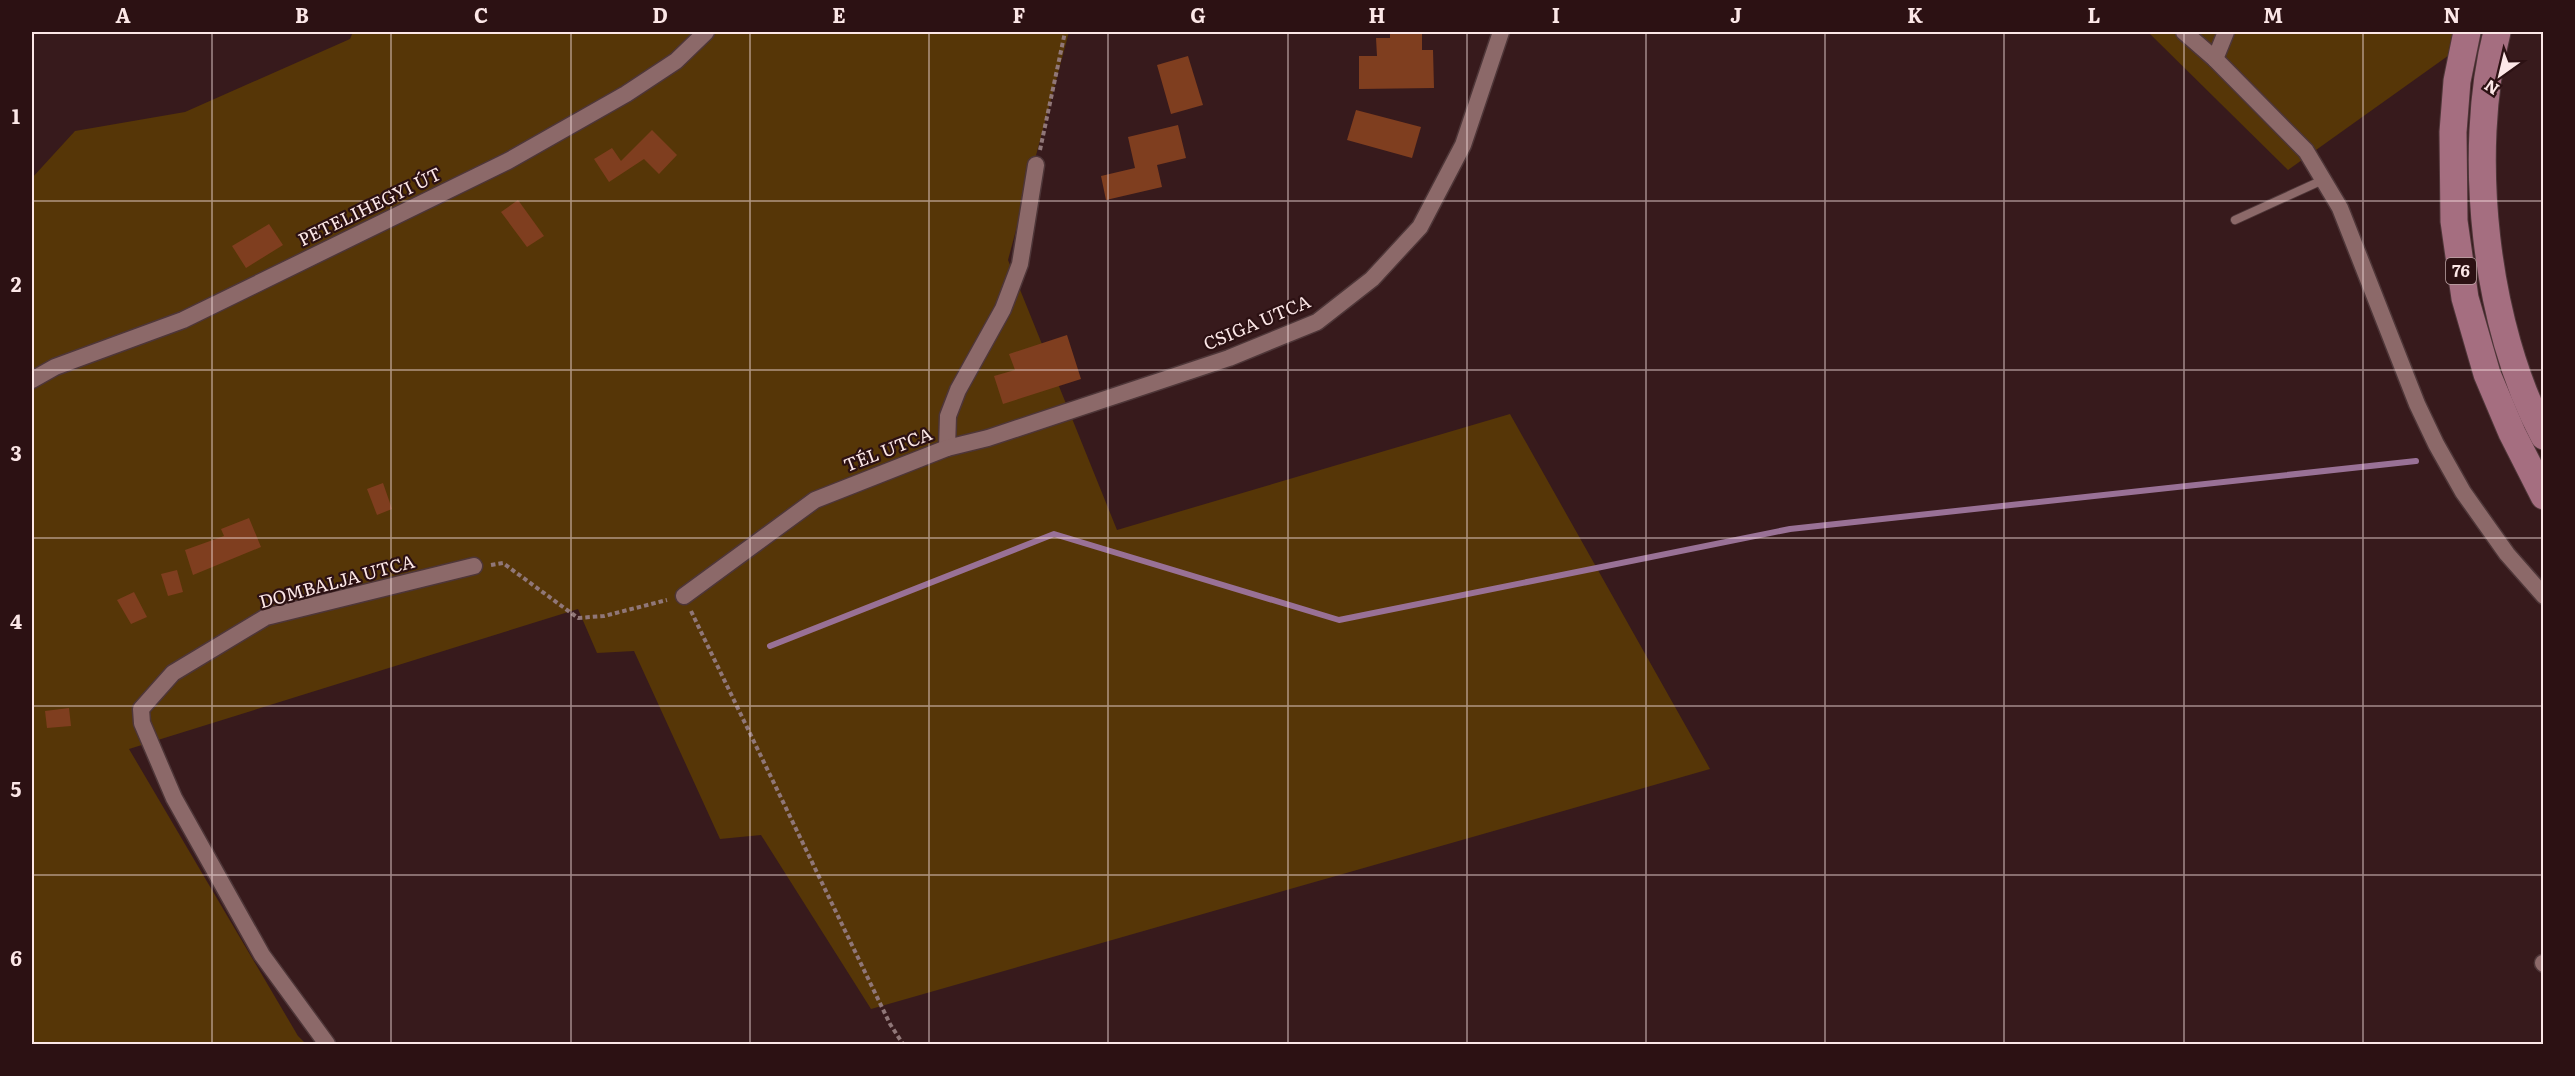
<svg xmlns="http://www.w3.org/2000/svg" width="2575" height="1076" viewBox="0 0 2575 1076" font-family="Literata,serif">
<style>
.green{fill:#563607}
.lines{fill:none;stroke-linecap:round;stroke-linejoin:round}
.stream{stroke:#997196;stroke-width:6}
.building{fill:#7f3e1f}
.lane-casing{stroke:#4e3638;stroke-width:10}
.street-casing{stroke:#4e3638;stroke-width:19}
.primary-casing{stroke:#4e3638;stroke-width:29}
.path{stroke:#907778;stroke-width:4;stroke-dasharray:4.5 3;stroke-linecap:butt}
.lane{stroke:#8c6969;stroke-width:8}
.street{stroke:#8c6969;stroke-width:16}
.primary{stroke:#a56e80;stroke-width:27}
.grid{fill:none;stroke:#fce7e7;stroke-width:1.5;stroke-opacity:0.55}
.labels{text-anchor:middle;stroke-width:4.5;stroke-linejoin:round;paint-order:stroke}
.shield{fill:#2c1113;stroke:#bea7a7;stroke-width:1.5}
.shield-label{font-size:16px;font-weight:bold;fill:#fce7e7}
.street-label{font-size:18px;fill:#fce7e7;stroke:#2c1113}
.neatline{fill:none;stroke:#fce7e7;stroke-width:2}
.grid-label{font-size:20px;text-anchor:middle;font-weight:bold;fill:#fce7e7}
</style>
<rect width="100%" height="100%" fill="#371a1c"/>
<g class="green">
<path d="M353,32H1069L1008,260L1117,530L1510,414L1710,769L871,1009L761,835L720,839L634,651L597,653L578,609L129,749L298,1036L306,1044H32V178L75,131L185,112L350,39Z"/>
<path d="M2148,32H2467L2459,48L2288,170Z"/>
</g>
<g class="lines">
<path class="stream" d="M770,646L1054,534L1339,620L1790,529L2416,461"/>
</g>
<g class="building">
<path d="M1390,32H1422V50H1433L1434,88L1359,89V56H1377L1376,38H1390Z"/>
<path d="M1188,56L1203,105L1171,114L1157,65Z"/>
<path d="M1356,110L1421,127L1412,158L1347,140Z"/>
<path d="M1178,125L1186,158L1157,165L1162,187L1106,200L1101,176L1135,168L1128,137Z"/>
<path d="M652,130L677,155L659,174L644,159L609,182L594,159L612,148L621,161Z"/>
<path d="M518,200L544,236L527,247L501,212Z"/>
<path d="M269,224L283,245L246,268L232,246Z"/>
<path d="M1067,335L1081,379L1003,404L994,376L1015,370L1009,354Z"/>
<path d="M383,483L392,509L377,515L367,489Z"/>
<path d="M249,518L261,547L193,575L185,550L224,536L221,529Z"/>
<path d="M177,570L183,592L168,596L161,574Z"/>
<path d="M134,592L147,617L131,624L117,600Z"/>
<path d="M69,708L71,726L47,728L45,711Z"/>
</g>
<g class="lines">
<defs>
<path id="lane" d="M2235,220L2325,179"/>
<g id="street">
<path d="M2184,32L2215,59L2306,151L2340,208L2417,404L2436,444L2463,492L2507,554L2544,596"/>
<path d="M2215,59L2226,32"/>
<path d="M32,380L55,367L183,320L508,161L626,94L676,61L706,32"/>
<path d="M947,448L948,416L958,390L1003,309L1020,264L1036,165"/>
<path d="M684,596L815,500L947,448L988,438L1229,358L1317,322L1372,279L1420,227L1463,145L1501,32"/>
<path d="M2543,963L2544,964"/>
<path d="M327,1044L262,955L174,798L142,723L141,709L173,673L266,617L474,566"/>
</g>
<g id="primary">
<path d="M2467,32L2457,81L2453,132L2454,221L2465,298L2487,374L2512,433L2544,496"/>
<path d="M2497,32C2466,152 2485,326 2544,436"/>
</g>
</defs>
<use href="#lane" class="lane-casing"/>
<use href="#street" class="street-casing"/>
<use href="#primary" class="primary-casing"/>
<g class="path">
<path d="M1040,150L1065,32"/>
<path d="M491,565L503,563L578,618L604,616L667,600"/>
<path d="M691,611L890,1024L903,1044"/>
</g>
<use href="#lane" class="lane"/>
<use href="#street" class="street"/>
<use href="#primary" class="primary"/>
</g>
<path class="grid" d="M212,32V1044M391,32V1044M571,32V1044M750,32V1044M929,32V1044M1108,32V1044M1288,32V1044M1467,32V1044M1646,32V1044M1825,32V1044M2004,32V1044M2184,32V1044M2363,32V1044M32,201H2544M32,370H2544M32,538H2544M32,706H2544M32,875H2544"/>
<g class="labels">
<rect class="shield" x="2446" y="258" width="30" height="26" rx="4.5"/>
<g class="shield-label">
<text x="2461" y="277">76</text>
</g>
<g class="street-label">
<text transform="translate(370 207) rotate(-26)" y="6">PETELIHEGYI ÚT</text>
<text transform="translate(1257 323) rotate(-23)" y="6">CSIGA UTCA</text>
<text transform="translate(888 450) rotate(-21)" y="6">TÉL UTCA</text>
<text transform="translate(337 582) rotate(-15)" y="6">DOMBALJA UTCA</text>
</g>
</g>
<rect width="2575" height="1076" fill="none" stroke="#2c1113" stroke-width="66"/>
<g transform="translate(2500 75) rotate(214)" stroke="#2c1113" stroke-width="4.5" paint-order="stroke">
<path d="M0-4.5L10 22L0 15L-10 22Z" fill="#fce7e7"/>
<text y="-9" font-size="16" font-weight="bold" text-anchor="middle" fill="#fce7e7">N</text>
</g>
<rect x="33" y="33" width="2509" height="1010" class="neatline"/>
<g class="grid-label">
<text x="123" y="23">A</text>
<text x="302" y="23">B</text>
<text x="481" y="23">C</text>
<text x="660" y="23">D</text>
<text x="839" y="23">E</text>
<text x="1019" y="23">F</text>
<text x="1198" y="23">G</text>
<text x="1377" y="23">H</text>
<text x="1556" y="23">I</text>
<text x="1736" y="23">J</text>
<text x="1915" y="23">K</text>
<text x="2094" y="23">L</text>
<text x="2273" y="23">M</text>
<text x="2452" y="23">N</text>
<text x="16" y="124">1</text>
<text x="16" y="292">2</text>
<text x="16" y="461">3</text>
<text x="16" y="629">4</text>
<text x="16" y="797">5</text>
<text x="16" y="966">6</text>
</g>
</svg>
